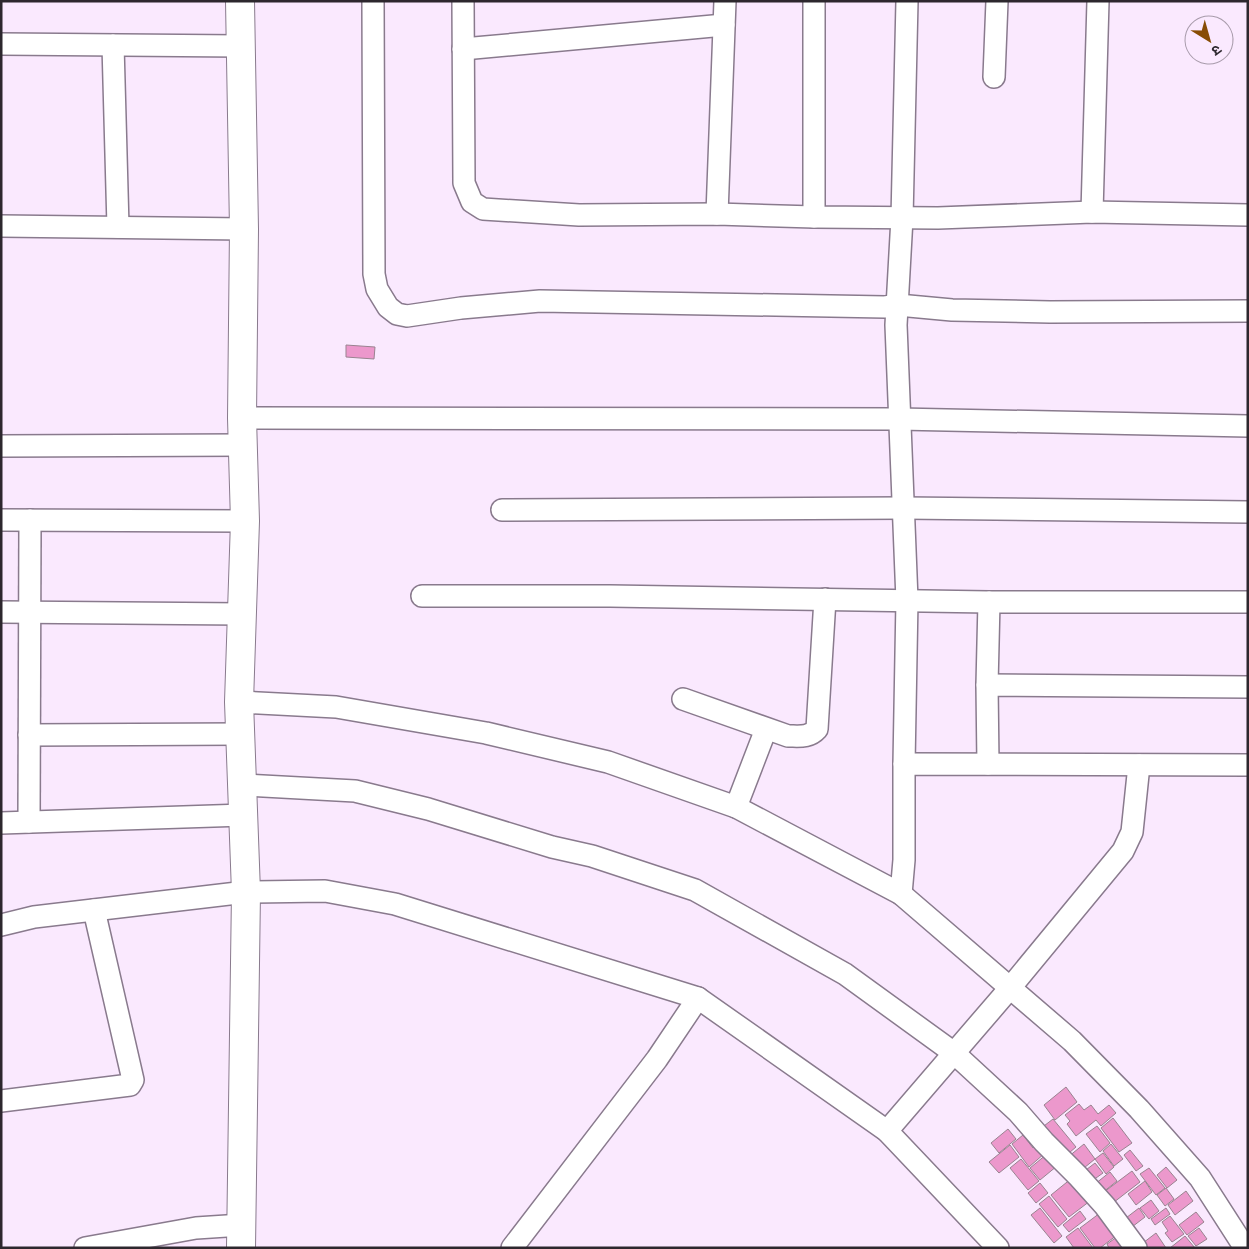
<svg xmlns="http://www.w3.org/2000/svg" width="1249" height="1249" viewBox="0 0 1249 1249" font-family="Inter,'Noto Sans Devanagari',sans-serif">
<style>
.building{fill:#ec98cc;stroke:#998390}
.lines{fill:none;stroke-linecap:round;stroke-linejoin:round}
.street-casing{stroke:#897a8d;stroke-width:24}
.secondary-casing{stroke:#897a8d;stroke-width:30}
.street{stroke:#fff;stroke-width:21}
.secondary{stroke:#fff;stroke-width:28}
</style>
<rect width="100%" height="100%" fill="#fae9fe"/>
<g class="building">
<path d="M346,345L375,347L374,359L346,357Z"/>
<path d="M1066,1087L1077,1102L1055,1120L1044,1105Z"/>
<path d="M1079,1104L1084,1110L1091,1105L1098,1114L1109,1105L1116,1113L1101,1126L1096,1120L1076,1136L1067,1124L1070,1121L1065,1115Z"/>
<path d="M1113,1118L1132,1143L1119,1152L1101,1128Z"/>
<path d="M1053,1119L1076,1147L1063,1158L1040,1129Z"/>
<path d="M1097,1126L1110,1143L1100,1152L1086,1134Z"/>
<path d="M1008,1129L1016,1139L999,1153L991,1143Z"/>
<path d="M1023,1135L1033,1148L1037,1144L1045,1153L1029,1167L1012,1144Z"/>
<path d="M1084,1144L1095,1159L1079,1172L1068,1157Z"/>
<path d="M1111,1144L1123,1159L1114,1166L1103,1151Z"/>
<path d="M1010,1145L1019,1157L999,1173L989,1162Z"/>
<path d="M1130,1150L1143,1166L1136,1171L1124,1155Z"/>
<path d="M1103,1153L1114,1167L1106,1174L1095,1159Z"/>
<path d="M1047,1154L1057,1166L1040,1180L1030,1168Z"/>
<path d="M1021,1159L1039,1181L1028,1190L1010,1168Z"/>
<path d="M1095,1163L1103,1173L1089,1183L1082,1173Z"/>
<path d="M1166,1167L1177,1180L1167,1188L1157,1175Z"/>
<path d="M1149,1168L1165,1188L1156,1195L1140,1174Z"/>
<path d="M1132,1171L1140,1182L1109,1206L1100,1195Z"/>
<path d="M1110,1172L1117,1181L1102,1193L1095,1184Z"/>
<path d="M1072,1178L1090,1201L1069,1217L1051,1195Z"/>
<path d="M1145,1181L1152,1192L1136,1205L1128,1194Z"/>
<path d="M1040,1183L1048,1193L1036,1203L1028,1193Z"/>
<path d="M1166,1188L1174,1199L1165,1206L1157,1195Z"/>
<path d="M1186,1191L1193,1201L1175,1215L1168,1205Z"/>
<path d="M1049,1196L1067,1219L1058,1227L1039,1204Z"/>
<path d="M1151,1200L1159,1211L1149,1219L1140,1208Z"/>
<path d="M1040,1208L1062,1236L1054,1243L1031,1215Z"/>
<path d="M1139,1208L1145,1217L1128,1230L1122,1221Z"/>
<path d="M1166,1208L1170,1214L1155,1225L1151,1219Z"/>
<path d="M1080,1211L1086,1219L1069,1232L1063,1225Z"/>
<path d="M1196,1212L1204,1222L1187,1235L1179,1225Z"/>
<path d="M1100,1213L1117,1235L1100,1248H1095L1080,1228Z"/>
<path d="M1170,1216L1184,1234L1172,1242L1165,1233L1168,1231L1162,1222Z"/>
<path d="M1078,1228L1093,1248H1074L1066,1237Z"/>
<path d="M1199,1228L1207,1239L1196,1246L1188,1236Z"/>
<path d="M1156,1233L1166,1248H1140L1139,1246Z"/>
<path d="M1121,1234L1131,1248H1109L1107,1244Z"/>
<path d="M1185,1236L1195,1248H1170Z"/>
</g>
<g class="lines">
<defs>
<g id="street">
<path d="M373,1L374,274L377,289L388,307L397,314L407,316L461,308L540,301L885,307L898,305L952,310L1050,312L1248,311"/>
<path d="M463,1L464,183L472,202L483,209L579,215L717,214L814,217L938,218L1092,212L1248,215"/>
<path d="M1,44L241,46"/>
<path d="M113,45L118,227"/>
<path d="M463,49L724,25"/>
<path d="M994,77L997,1"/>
<path d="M1092,212L1098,1"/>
<path d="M717,214L725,1"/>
<path d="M814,217V1"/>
<path d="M1,226L244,229"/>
<path d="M242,418L899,419L1248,426"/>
<path d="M1,446L243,445"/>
<path d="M502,510L904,508L1248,512"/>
<path d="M1,520L245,521"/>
<path d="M422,596H610L989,602H1248"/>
<path d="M1,612L243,614"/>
<path d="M987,685L989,602"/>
<path d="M683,699L788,736C799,736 809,738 817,729L825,599"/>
<path d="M239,702L336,707L486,733L608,762L736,807L901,894L1072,1041L1139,1109L1200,1178L1245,1248"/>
<path d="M29,735L241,734"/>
<path d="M904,764L907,600L896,325L902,218L907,1"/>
<path d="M988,764L987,685L1248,687"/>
<path d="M243,785L355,791L428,809L552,847L592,856L695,890L845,974L954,1053L1018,1112L1044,1142L1078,1176L1105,1206L1136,1248"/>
<path d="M736,807L766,729"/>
<path d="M29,822L30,520"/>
<path d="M1,823L244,815"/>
<path d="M901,894L904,860V764L1248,765"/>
<path d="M1,925L34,917L246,892L325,891L395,904L698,998L887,1131L998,1248"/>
<path d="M1,1101L130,1085L133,1080L94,910"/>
<path d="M887,1131L1010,988L1123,851L1132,832L1139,765"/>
<path d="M85,1248L196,1228L242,1225"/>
<path d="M512,1248L657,1059L698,998"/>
</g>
<path id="secondary" d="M240,1L244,229L242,418L245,521L239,702L246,892L241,1248"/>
</defs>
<use href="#street" class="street-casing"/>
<use href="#secondary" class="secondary-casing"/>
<use href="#street" class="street"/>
<use href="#secondary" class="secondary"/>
</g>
<rect width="1249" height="1249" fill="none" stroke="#2d272e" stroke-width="5"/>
<g transform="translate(1209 40) rotate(143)"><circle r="24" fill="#fae9fe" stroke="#a89bab"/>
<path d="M0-4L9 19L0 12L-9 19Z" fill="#884d05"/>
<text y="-8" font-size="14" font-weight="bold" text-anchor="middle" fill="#2d272e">उ</text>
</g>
</svg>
